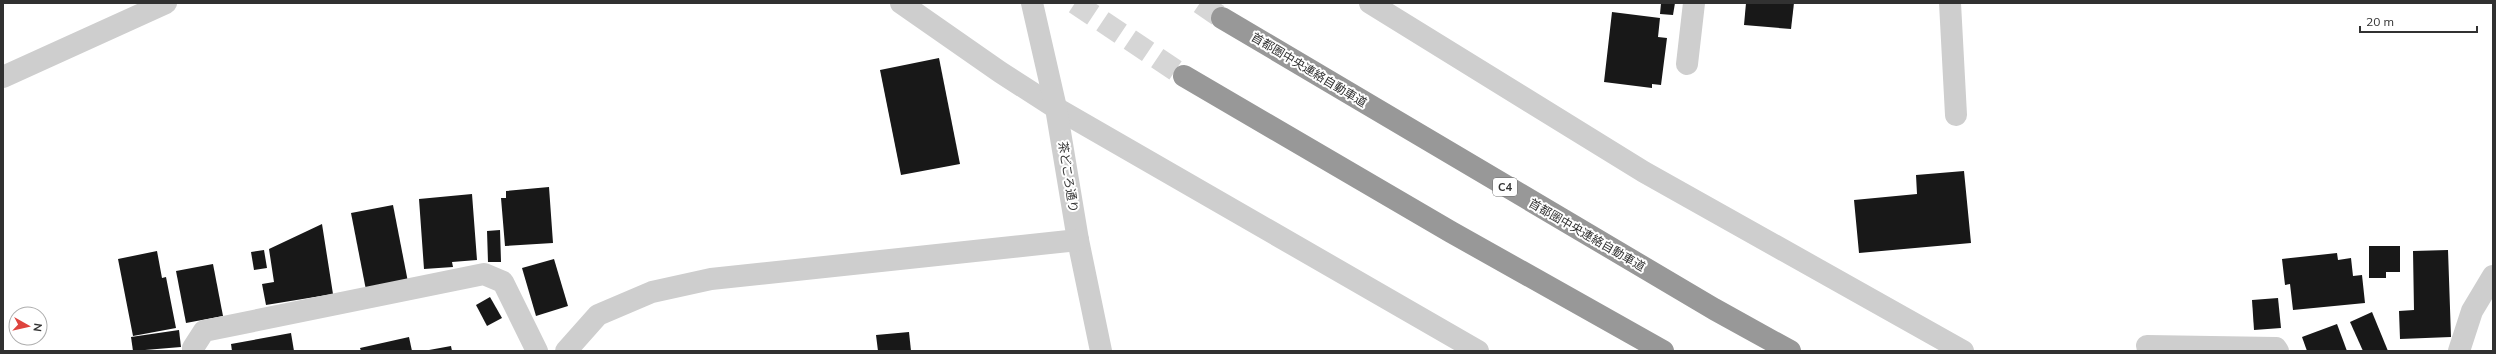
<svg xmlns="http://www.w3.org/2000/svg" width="2496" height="354" viewBox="0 0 2496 354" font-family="Mulish,'Noto Sans JP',sans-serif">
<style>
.building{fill:#181818}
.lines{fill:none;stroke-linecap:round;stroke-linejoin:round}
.motorway-tunnel{stroke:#d6d6d6;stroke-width:22;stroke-dasharray:22 11;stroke-linecap:butt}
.service{stroke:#cecece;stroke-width:22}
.minor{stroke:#cecece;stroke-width:22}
.motorway{stroke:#989898;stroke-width:22}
.labels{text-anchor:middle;stroke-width:4;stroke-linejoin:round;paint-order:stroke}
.shield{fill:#fff;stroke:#6f6f6f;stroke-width:1}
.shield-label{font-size:11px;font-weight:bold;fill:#313131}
.street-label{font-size:12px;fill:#313131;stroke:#fff}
</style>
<rect width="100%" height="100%" fill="#fff"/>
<g class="building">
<path d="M1661,3H1675L1673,15L1660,14Z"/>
<path d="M1746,3H1794L1791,29L1744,25Z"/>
<path d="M1612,12L1660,18L1658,37L1667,38L1661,85L1652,84V88L1604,82Z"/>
<path d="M939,58L960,164L901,175L880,70Z"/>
<path d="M1964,171L1971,243L1859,253L1854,200L1917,194L1916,175Z"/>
<path d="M549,187L553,243L505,246L501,198H506V191Z"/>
<path d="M472,194L477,260L452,262L453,267L424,269L419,199Z"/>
<path d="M393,205L408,282L366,290L351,213Z"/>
<path d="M322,224L333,294L266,305L262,284L274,282L269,249Z"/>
<path d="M500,230L501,262H488L487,231Z"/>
<path d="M2369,246H2400V272H2386V278H2369Z"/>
<path d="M264,250L267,268L254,270L251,252Z"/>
<path d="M2448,250L2451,337L2400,339L2399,311L2414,310L2413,251Z"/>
<path d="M157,251L162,278L166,277L176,328L133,336L118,259Z"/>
<path d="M2337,253L2338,260L2351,258L2353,276L2362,275L2365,303L2293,310L2290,284L2285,285L2282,259Z"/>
<path d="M554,259L568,306L536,316L522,268Z"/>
<path d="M213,264L223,316L186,323L176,271Z"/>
<path d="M490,297L502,318L487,326L476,305Z"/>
<path d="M2278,298L2281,328L2254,330L2252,300Z"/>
<path d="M2372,312L2388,351H2363L2350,322Z"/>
<path d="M2337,324L2347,351H2307L2302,337Z"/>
<path d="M179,330L181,347L133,351L131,337Z"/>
<path d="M909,332L911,351H878L876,335Z"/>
<path d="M291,333L294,351H232L231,344Z"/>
<path d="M409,337L412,351H361L360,348Z"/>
<path d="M451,346L452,351H429V350Z"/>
</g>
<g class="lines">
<g class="motorway-tunnel">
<path d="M1075,3L1184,76"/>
<path d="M1200,3L1222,18"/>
</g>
<g class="service">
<path d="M1950,3L1956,115"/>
<path d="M1687,64L1694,3"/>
<path d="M2147,346L2276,348L2278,351"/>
<path d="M193,351V348L204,331L484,274L503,282L537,351"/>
</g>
<g class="minor">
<path d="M901,3L1000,72L1056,108L1478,351"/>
<path d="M1032,3L1056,108L1078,240L1101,351"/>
<path d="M1370,3L1644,172L1963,351"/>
<path d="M3,77L166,3"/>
<path d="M566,351L598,315L652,292L711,279L1078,240"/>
<path d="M2459,351L2472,311L2493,276"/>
</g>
<g class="motorway">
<path d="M1222,18L1714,309L1790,351"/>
<path d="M1184,76L1451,232L1663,351"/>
</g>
</g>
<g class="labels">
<rect class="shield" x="1493" y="178" width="24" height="18" rx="3"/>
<g class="shield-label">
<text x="1505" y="191">C4</text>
</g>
<g class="street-label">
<text transform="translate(1309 70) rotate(31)" y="4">首都圏中央連絡自動車道</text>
<text transform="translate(1068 177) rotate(81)" y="4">茶どころ通り</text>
<text transform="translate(1587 235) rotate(30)" y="4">首都圏中央連絡自動車道</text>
</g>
</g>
<rect width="2496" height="354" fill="none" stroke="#313131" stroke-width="8"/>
<g transform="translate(28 326) rotate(98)"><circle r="19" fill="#ffffff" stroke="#adadad"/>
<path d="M0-3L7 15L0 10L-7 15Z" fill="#de443e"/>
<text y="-6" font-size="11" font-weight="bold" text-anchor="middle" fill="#313131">N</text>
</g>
<path d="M2360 26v6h117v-6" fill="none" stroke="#313131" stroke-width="2"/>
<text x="2366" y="26" font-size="12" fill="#313131" stroke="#ffffff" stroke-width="3" paint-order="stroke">20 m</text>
</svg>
